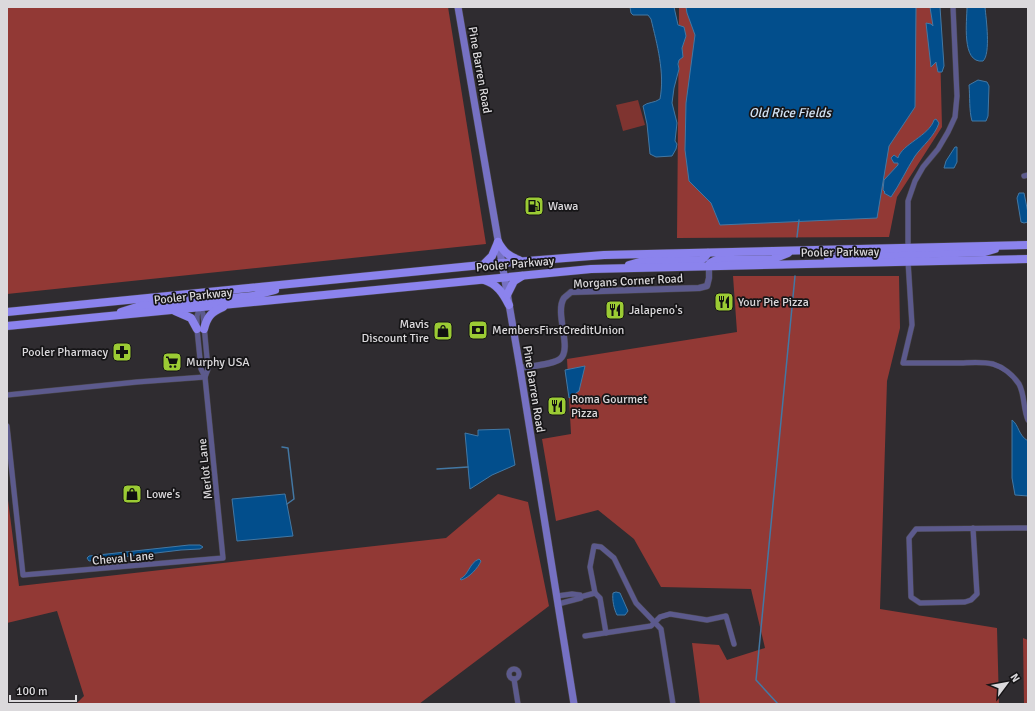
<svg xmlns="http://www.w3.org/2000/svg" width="1035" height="711" viewBox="0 0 1035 711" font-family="Signika,sans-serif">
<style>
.green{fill:#7f3430}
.forest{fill:#923935}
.water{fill:#024e8c;stroke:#4378a4}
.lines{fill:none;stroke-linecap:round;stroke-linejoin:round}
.stream{stroke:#4378a4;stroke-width:1.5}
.minor-casing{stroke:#4b484c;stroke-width:6}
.tertiary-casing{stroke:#4b484c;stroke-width:7}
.secondary-casing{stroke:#4b484c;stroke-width:8}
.primary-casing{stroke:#4b484c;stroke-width:9}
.minor{stroke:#5c5a8d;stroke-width:5}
.tertiary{stroke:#5c5a8d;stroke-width:6}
.secondary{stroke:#7671c3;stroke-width:7}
.primary{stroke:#8b83ed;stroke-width:8}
.labels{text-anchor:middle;stroke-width:3.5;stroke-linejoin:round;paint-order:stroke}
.street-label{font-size:12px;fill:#dbd9dc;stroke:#161517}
.poi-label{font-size:12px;fill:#dbd9dc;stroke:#161517;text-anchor:start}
.water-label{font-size:13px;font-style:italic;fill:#d2e2f4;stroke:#161517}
</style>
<rect width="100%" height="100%" fill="#2f2c30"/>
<path class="green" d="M638,100L645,125L623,131L616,105Z"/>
<g class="forest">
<path d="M7,7H448L486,244L7,294Z"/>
<path d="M679,7H939L942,127L897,197L889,237L677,238Z"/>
<path d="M733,276H899L900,328L887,381L880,609L997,628L999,704H700L692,643L719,645L727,660L765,648L751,589L661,587L634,539L598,510L556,521L542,439L571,434L567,359L737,332Z"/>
<path d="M498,494L528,502L549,606L419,704H76L84,696L57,611L7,623V500H8L19,586L446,538Z"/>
<path d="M1023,638L1028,640V704H1024Z"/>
</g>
<g class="water">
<path d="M630,7H674L678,25L684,27L686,36L682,48L683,57L679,60L678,64L679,69L674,88L672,103L677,123L675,141L677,144L676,149L672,156L656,157L650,154L647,124L643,106C647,102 655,103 660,99C665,73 657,44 651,19L648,15H633L631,13Z"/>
<path d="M686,7H916L915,107L889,146L877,218L720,225L711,203L689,181L685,150L686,103L695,35L687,13Z"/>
<path d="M930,7H940L944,66L942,72H938L936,62L931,67L926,23L931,24L933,26Z"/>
<path d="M967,7H985C986,18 991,54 983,61C961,64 967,20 967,7Z"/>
<path d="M978,80L987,82L989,86L988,116L986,121H972C969,111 970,96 969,85Z"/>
<path d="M936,119L939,123C934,137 923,145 915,156C906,170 900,184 891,197L884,193L885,192L883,190L884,180L898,165V163H894L891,158L894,155L898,158C902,144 929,136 934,120Z"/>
<path d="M955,147H957V162L954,168H944L946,161Z"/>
<path d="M1019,193H1024L1028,213V222L1024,223L1021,222L1017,198Z"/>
<path d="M585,366L579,391L569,398L565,370Z"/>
<path d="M1012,420C1019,425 1018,435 1028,441V496L1015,495L1012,478Z"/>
<path d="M509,429L515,465L492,475L470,489L465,433L478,436V430Z"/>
<path d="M285,494L293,536L237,541L232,499Z"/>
<path d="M189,545H200L203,547L200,549L181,550L89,561L87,558L89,556Z"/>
<path d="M479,559L481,561C478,568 469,578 461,580L460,579C469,575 469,563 479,559Z"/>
<path d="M616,592L620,593L628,611L625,615H617C614,609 612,600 613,593Z"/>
</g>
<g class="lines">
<g class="stream">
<path d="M797,237L799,220"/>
<path d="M282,447L288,448L294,499L287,504"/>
<path d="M437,469L468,467"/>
<path d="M778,704L756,680L795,276"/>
</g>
<defs>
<g id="minor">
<path d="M1024,176L1028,175"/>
<path d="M908,251V201L915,181L923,167L938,149L948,132L955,117L957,96L953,7"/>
<path d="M908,261L912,325L903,363C921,363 938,363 956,363C968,363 981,361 993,364C1003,367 1013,375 1019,384C1025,395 1023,409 1028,420"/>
<path d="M200,306L203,314L208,369L205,377"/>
<path d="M7,395L137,382L205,377"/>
<path d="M7,426L23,575L223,558L205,377L201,369L197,329V316L200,307"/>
<path d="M973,528L977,594L971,600L965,602L920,603L911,597L909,538L916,529L1028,528"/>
<path d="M595,593L590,567L594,546L601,547L614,558L636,603L661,629L673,704"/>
<path d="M557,596L572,594L580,595"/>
<path d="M584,596L595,593L600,598L606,633"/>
<path d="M558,604L581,598"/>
<path d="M585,636L651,626L660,617L670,614L707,620L726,616L734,644"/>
<circle cx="514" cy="674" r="5"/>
<path d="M514,679L518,704"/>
</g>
<path id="tertiary" d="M520,368C530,366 552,365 560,359C573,349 554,313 564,298C566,296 569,294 571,292L699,288L707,286L709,278V266"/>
<path id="secondary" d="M458,7L520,368L574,704"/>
<g id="primary">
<path d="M498,242C504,252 508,256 519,260"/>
<path d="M828,260L843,257L985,252L995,249"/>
<path d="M483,265L492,256L498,242"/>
<path d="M629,265L643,261L701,260L704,258L708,253"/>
<path d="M709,266L710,263L716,260L773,259L788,253"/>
<path d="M484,280C497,284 503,293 509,305"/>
<path d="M507,295L514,281L522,276"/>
<path d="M200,307L204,301L208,300L253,296L275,290"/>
<path d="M175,311L191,318L197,329"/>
<path d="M7,312L502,263L604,255L1028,245"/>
<path d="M121,312L140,306L199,300"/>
<path d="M7,326L591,269L1028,259"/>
<path d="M204,329C207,317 211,312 223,307"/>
</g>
</defs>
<use href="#minor" class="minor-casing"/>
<use href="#tertiary" class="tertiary-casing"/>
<use href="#secondary" class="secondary-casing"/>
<use href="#primary" class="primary-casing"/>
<use href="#minor" class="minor"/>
<use href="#tertiary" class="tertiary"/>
<use href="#secondary" class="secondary"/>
<use href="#primary" class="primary"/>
</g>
<defs>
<symbol id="fuel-square" viewBox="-11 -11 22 22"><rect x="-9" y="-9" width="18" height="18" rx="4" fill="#9bcb34" stroke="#161517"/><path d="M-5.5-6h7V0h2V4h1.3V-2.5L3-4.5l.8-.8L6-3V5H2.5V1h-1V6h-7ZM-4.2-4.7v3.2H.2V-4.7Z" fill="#111"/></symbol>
<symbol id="restaurant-square" viewBox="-11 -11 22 22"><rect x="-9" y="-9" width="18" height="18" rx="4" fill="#9bcb34" stroke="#161517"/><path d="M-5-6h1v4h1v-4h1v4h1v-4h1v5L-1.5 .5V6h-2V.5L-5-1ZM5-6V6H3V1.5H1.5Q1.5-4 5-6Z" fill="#111"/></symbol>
<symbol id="bank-square" viewBox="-11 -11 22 22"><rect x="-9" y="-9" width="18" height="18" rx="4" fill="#9bcb34" stroke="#161517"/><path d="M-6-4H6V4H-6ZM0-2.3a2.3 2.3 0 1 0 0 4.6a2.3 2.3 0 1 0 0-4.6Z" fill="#111"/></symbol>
<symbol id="shop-square" viewBox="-11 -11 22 22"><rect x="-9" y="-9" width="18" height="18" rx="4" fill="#9bcb34" stroke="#161517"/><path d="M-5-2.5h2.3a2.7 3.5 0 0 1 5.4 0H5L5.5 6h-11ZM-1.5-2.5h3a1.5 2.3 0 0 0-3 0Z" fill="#111"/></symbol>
<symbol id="pharmacy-square" viewBox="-11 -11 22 22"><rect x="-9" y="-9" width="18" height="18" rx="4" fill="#9bcb34" stroke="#161517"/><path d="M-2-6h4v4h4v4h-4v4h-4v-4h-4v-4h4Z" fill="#111"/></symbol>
<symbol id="supermarket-square" viewBox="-11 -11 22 22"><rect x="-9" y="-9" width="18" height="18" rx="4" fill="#9bcb34" stroke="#161517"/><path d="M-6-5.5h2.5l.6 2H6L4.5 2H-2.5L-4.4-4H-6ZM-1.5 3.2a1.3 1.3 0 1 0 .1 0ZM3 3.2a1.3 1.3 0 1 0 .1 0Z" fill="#111"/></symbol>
</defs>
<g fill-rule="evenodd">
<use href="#fuel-square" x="523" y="195" width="22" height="22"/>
<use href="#restaurant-square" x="713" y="291" width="22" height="22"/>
<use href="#restaurant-square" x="604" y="299" width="22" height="22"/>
<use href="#bank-square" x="467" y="319" width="22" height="22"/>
<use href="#shop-square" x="432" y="320" width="22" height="22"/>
<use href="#pharmacy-square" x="111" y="341" width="22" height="22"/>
<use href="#supermarket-square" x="161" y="351" width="22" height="22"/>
<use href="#restaurant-square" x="546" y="395" width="22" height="22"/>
<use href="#shop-square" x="121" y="483" width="22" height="22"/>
</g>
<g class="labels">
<g class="street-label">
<text transform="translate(480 70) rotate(80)" y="4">Pine Barren Road</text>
<text transform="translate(840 252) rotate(-1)" y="4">Pooler Parkway</text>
<text transform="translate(515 264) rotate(-5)" y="4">Pooler Parkway</text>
<text transform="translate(628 281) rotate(-3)" y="4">Morgans Corner Road</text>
<text transform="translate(193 296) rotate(-6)" y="4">Pooler Parkway</text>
<text transform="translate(534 389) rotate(81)" y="4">Pine Barren Road</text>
<text transform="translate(205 469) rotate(-96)" y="4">Merlot Lane</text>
<text transform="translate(123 558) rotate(-5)" y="4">Cheval Lane</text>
</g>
<g class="poi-label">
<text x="548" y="210">Wawa</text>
<text x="738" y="306">Your Pie Pizza</text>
<text x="629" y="314">Jalapeno's</text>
<text x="429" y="328" text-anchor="end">Mavis<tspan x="429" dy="14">Discount Tire</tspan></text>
<text x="492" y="334">MembersFirstCreditUnion</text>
<text x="108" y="356" text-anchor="end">Pooler Pharmacy</text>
<text x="186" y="366">Murphy USA</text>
<text x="571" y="403">Roma Gourmet<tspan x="571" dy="14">Pizza</tspan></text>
<text x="146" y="498">Lowe's</text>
</g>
<g class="water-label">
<text x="790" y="117">Old Rice Fields</text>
</g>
</g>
<rect width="1035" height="711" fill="none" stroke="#dbd9dc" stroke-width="16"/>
<g transform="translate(1007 683) rotate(58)" stroke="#161517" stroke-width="3" paint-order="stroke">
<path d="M0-3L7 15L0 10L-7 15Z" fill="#dbd9dc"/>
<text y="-6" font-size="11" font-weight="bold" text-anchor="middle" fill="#dbd9dc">N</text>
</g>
<path d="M10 695v6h66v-6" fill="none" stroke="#dbd9dc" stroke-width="2"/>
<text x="16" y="695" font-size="12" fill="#dbd9dc" stroke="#161517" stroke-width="3" paint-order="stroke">100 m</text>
</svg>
